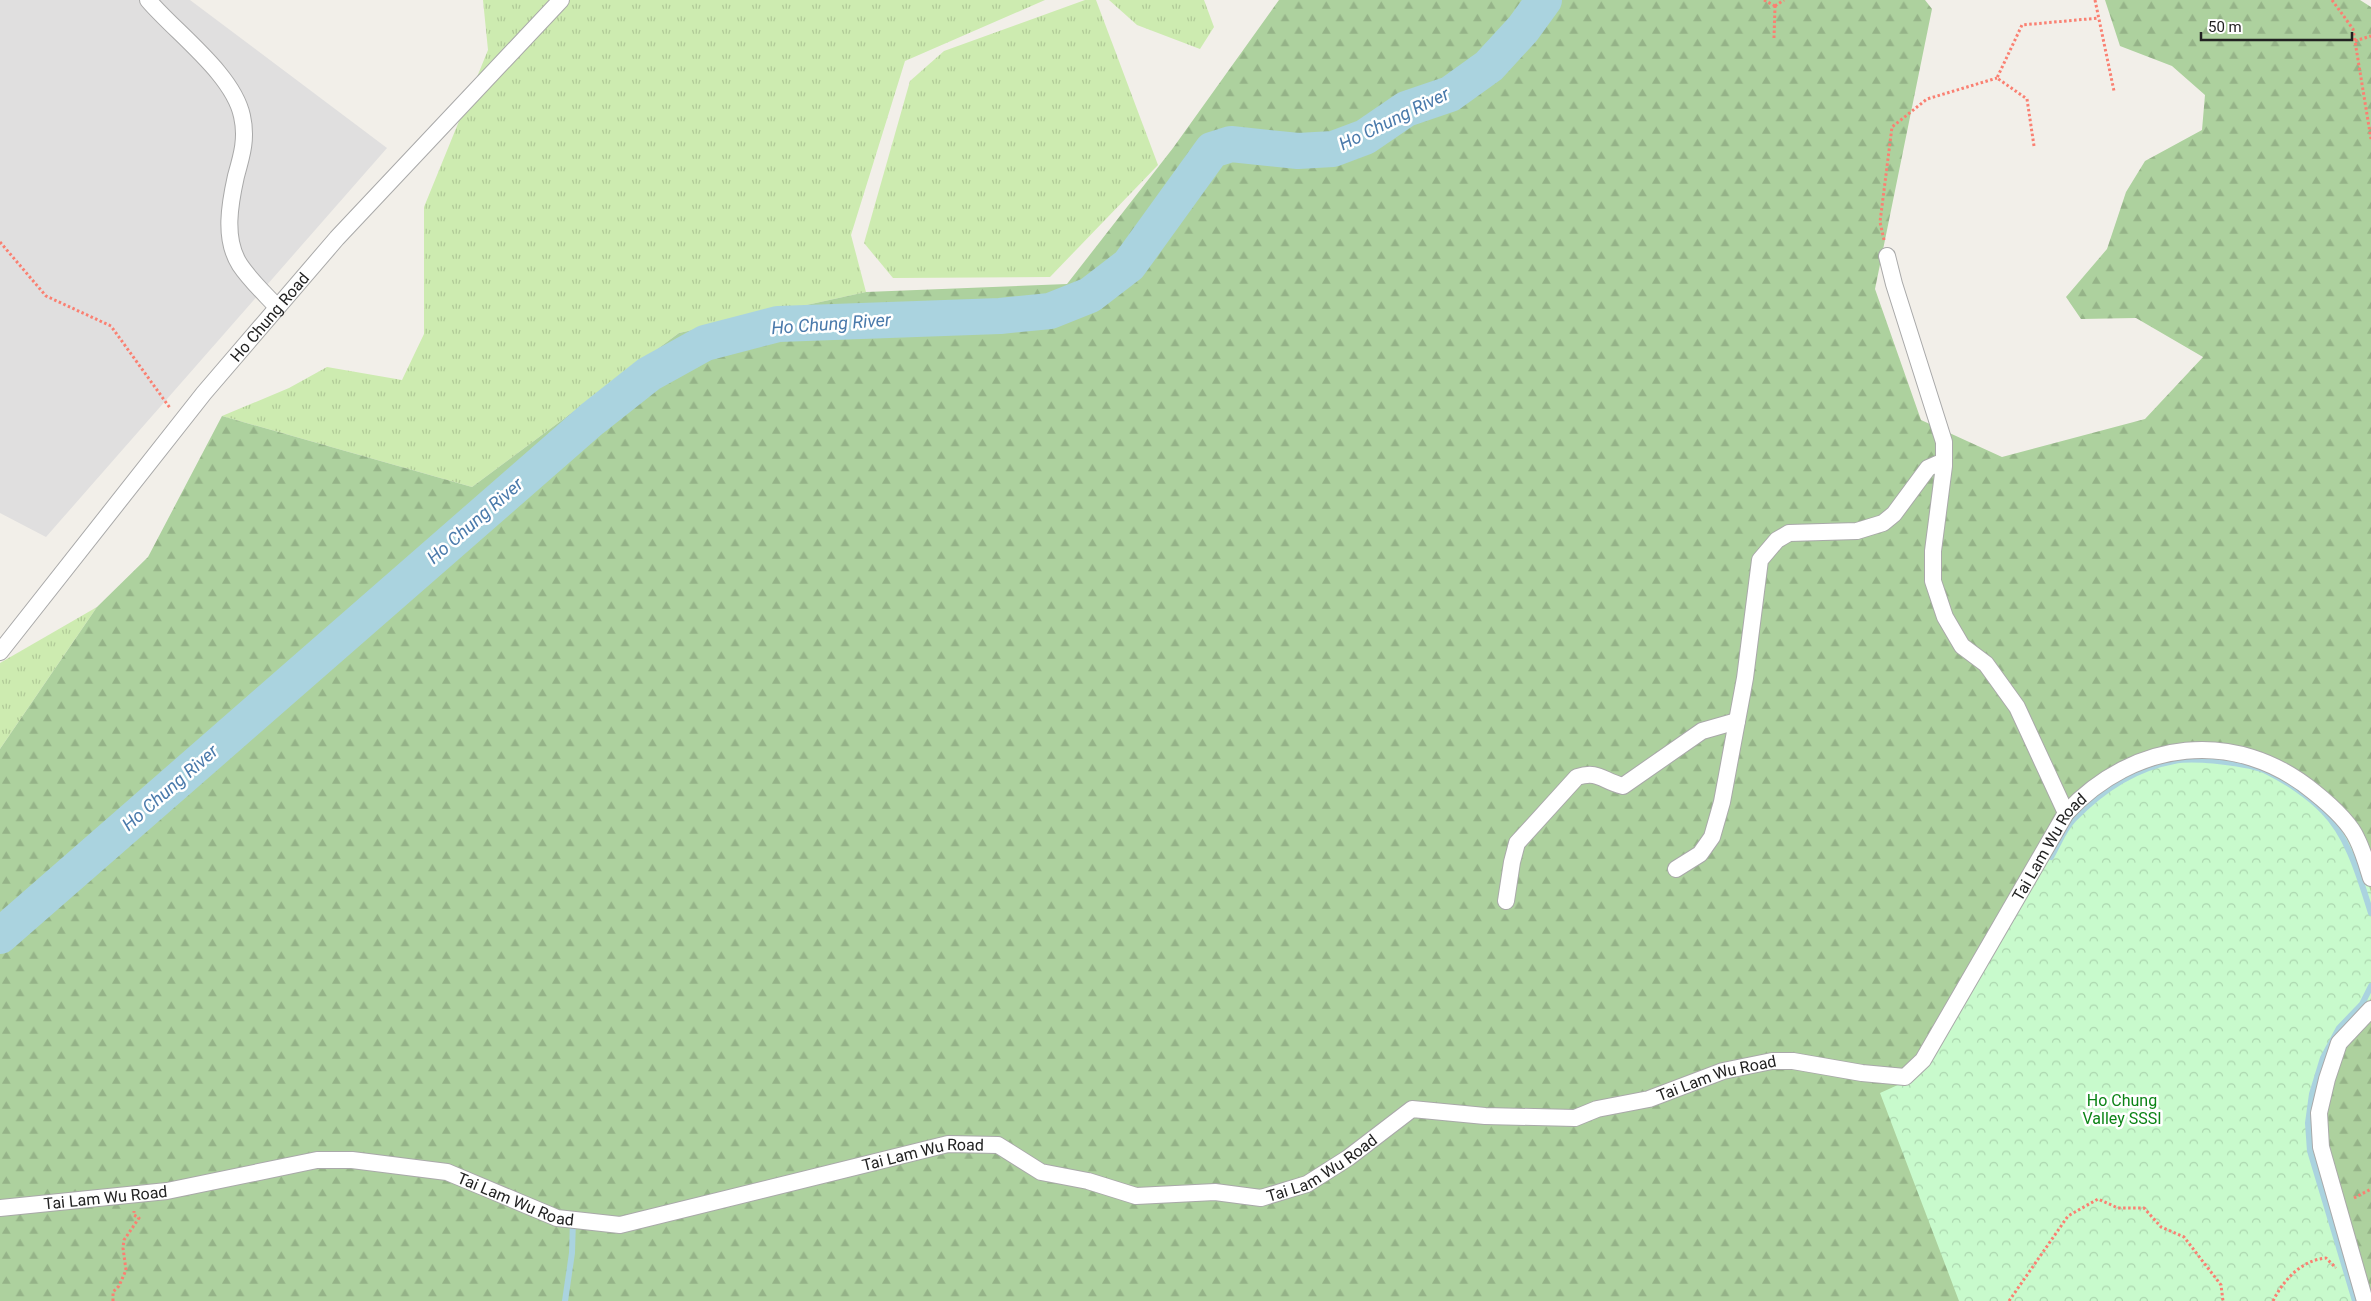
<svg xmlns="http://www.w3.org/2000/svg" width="2371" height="1301" viewBox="0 0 2371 1301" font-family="Roboto,sans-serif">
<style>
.residential{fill:#e0dfdf}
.grass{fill:url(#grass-tufts)}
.forest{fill:url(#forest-firs)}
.park{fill:url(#park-crowns)}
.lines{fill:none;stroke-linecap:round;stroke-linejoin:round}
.stream{stroke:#aad3df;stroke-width:6}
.river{stroke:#aad3df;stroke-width:36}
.street-casing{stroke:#a9a9a9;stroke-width:18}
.path{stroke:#fa8072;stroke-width:3;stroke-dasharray:2.5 2.5;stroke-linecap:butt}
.street{stroke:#fff;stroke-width:16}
.labels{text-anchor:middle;stroke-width:5;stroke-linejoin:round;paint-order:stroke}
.street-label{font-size:16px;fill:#222;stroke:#fff}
.park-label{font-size:16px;fill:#0c8416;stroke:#fff}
.water-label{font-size:18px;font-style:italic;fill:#4a7aab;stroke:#fff}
</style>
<defs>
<pattern id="grass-tufts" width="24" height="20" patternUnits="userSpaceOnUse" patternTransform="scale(1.25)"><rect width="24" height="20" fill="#cdebb0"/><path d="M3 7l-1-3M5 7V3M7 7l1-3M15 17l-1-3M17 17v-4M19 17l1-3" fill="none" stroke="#b0c997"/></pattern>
<pattern id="forest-firs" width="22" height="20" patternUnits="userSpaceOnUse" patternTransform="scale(1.25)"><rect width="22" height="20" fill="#add19e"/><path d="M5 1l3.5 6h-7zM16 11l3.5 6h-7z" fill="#95b388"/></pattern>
<pattern id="park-crowns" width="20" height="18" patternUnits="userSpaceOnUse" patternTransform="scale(1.25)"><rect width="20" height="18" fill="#c8facc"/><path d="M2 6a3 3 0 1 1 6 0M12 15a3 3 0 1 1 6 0" fill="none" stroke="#acd6af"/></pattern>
</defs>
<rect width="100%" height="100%" fill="#f2efe9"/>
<path class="residential" d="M0,0H190L387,148L46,537L0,513Z"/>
<g class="grass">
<path d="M483,0H1045L905,61L851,235L866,292L679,333L472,487L222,416L289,388L327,367L402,380L424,334V207L488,50Z"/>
<path d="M1085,0H1096L1158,165L1050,277L893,278L864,243L910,81L944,51Z"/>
<path d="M1109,0H1204L1214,27L1200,49L1137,25Z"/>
<path d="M97,607L0,749V663Z"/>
</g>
<path class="forest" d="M1279,0H1925L1932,9L1875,289L1921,420L2002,457L2145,419L2203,357L2136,318L2081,319L2066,297L2107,249L2126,192L2145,161L2202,130L2205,95L2172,66L2120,46L2105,0H2360L2371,7V1301H0V749L97,607L148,557L222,416L472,487L679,333L866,292L1067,284L1173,148Z"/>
<path class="park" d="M2223,754L2280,773L2336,819L2360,860L2371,892V998L2314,1110L2360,1301H1959L1880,1093L1900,1084L2065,825L2087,799L2153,761Z"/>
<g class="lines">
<g class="stream">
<path d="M2051,857C2058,845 2064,829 2074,819C2101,791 2135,768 2174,761C2194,757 2250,763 2268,772C2286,781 2309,796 2323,811C2349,837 2360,879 2371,913"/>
<path d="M565,1301L572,1253L573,1220"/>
<path d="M2355,1301L2310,1151L2308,1123L2312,1094L2323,1058L2339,1028L2362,1004L2371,986"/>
</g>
<path class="river" d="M0,936L592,419L649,374L705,343L778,324L1000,316L1050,311L1090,295L1129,265L1212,150L1231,144L1298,151L1333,149L1365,137L1406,109L1450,94L1489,66L1523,29L1544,0"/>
<defs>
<g id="street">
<path d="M148,0C176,33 233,74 242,116C247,138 242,155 236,176C230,203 223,239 240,265C250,280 265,294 277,307"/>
<path d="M1887,256L1894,284L1944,442V466L1933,551V581L1945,617L1962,646L1986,664L2017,707L2066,813"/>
<path id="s1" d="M0,652L204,393L337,238L561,0"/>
<path d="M1676,869L1700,854L1712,837L1722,802L1745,678L1760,560L1777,540L1789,533L1857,531L1883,523L1894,514L1928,468L1944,461"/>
<path d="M1506,901L1512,862L1517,843L1577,777C1599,770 1602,781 1623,786L1702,731L1737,721"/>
<path id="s2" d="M0,1208L167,1191L317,1160H352L447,1172L557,1218L620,1225L948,1144L998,1145L1041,1172L1088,1181L1136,1196L1215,1192L1261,1198L1307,1184L1348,1158L1412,1109L1485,1116L1575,1118L1597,1109L1649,1099L1723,1071L1772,1061H1793L1862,1073L1905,1077L1923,1060L2066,813C2134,740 2235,727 2314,792C2329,804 2349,821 2357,839C2363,851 2367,865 2371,878"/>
<path d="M2365,1301L2321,1147L2319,1113L2327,1079L2339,1043L2371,1009"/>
</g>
</defs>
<use href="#street" class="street-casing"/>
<g class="path">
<path d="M1764,0L1775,6"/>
<path d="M2095,0L2114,91"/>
<path d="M2332,0L2353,29L2371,139"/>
<path d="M1775,6L1784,0"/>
<path d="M1774,38L1775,6"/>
<path d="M2355,41L2371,36"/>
<path d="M2034,146L2027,99L1997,78L2022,25L2099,18"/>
<path d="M1884,240L1880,222L1892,127L1927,99L1997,78"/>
<path d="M0,242L46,296L111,326L170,408"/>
<path d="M2354,1198L2371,1189"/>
<path d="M113,1301V1292L119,1286L126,1270L123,1248L124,1240L139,1218L134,1215V1211"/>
<path d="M2009,1301L2068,1216L2098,1199L2118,1208H2144L2161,1227L2184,1237L2221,1285L2223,1301"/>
<path d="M2273,1301C2284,1279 2302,1260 2326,1258L2336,1268"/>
</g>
<use href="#street" class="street"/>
</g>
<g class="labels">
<g class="street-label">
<text dy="6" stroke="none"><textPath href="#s1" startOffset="430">Ho Chung Road</textPath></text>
<text dy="6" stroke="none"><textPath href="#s2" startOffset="2250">Tai Lam Wu Road</textPath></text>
<text dy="6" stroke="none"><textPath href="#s2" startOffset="1785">Tai Lam Wu Road</textPath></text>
<text dy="6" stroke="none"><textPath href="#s2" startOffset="946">Tai Lam Wu Road</textPath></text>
<text dy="6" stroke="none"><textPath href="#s2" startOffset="1365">Tai Lam Wu Road</textPath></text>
<text dy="6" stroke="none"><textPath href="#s2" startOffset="106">Tai Lam Wu Road</textPath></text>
<text dy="6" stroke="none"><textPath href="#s2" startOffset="526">Tai Lam Wu Road</textPath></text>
</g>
<g class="park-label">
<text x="2122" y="1106">Ho Chung<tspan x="2122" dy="18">Valley SSSI</tspan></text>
</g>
<g class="water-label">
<text transform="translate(1394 119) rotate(-26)" y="6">Ho Chung River</text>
<text transform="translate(831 324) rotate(-4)" y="6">Ho Chung River</text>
<text transform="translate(475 521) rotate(-41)" y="6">Ho Chung River</text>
<text transform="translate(170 788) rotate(-41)" y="6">Ho Chung River</text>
</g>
</g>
<path d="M2201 32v8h151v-8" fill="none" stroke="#222222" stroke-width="2.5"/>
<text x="2208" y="32" font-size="15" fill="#222222" stroke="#ffffff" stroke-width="4" paint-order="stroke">50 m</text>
</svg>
